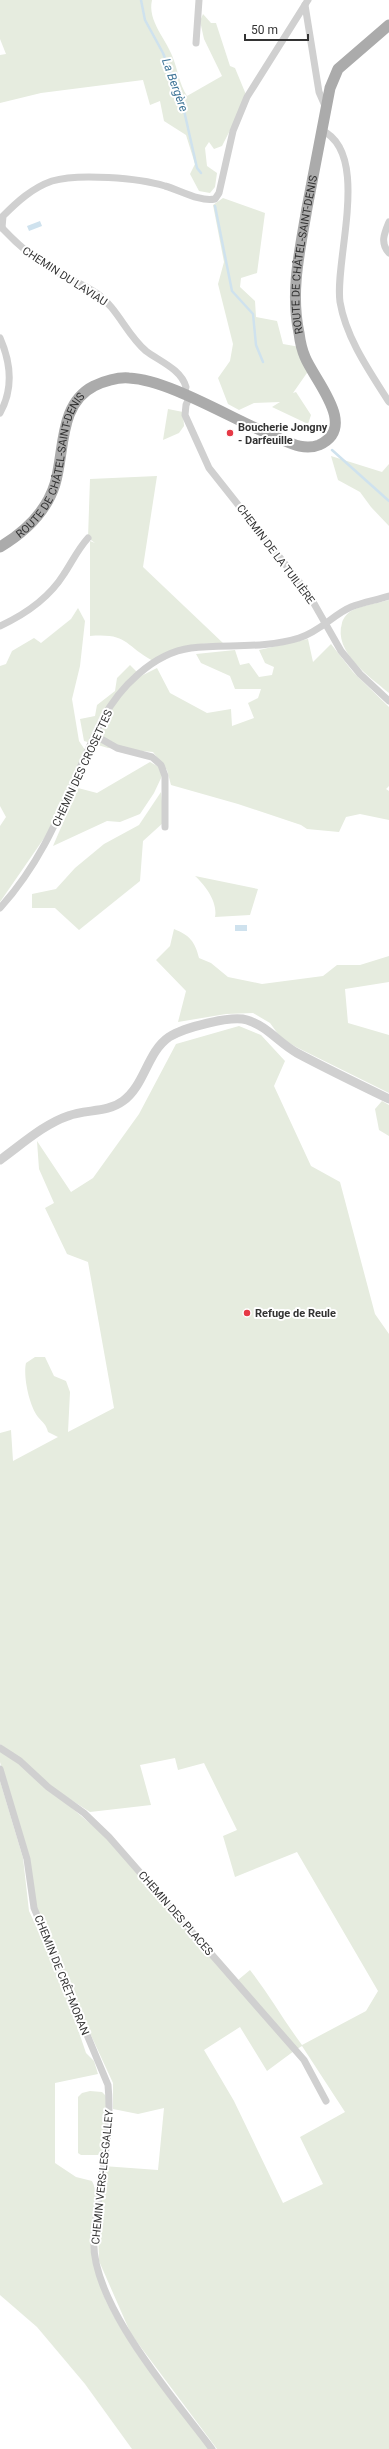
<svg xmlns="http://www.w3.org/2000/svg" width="389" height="2449" viewBox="0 0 389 2449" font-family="Roboto,sans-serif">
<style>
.green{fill:#e6ecdf}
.water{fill:#cfe2ee}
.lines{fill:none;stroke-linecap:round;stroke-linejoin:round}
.stream{stroke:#cfe2ee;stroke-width:2.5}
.minor{stroke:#d0d0d0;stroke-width:7}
.tertiary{stroke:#d0d0d0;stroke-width:9}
.primary{stroke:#ababab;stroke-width:11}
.poi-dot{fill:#e63946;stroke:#fff;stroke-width:1.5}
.labels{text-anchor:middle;stroke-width:4;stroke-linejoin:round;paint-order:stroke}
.street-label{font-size:11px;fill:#333;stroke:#fff}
.poi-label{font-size:11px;font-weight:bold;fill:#333;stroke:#fff;text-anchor:start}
.water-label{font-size:12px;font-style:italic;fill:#3f7597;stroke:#fff}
</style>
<rect width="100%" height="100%" fill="#fff"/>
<g class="green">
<path d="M0,0H152C147,21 167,40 173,58C178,71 179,83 187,96L222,76L204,39L200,21L203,14L211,23H216L230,66L235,68L247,97L222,146L214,149L209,142L205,148L207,166L217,173L215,187L210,193L199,191L190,174L195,164L186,135L164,121L160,101L150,105L143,80L41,93L0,103V55L6,54L0,39Z"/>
<path d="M223,198L265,213L257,273L241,278L240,287L255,301L256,317L277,321L283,344L300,347L309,370L293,393L296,392L311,415L308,424L272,407L280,402L254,403L239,410L228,404L218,378L230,361L233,344L218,284L224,262L213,205Z"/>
<path d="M168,409L183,412L184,426L179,433L163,440Z"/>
<path d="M331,456L382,472L389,464V526L371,507L360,492L338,480Z"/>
<path d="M157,476L143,567L224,644C194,642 179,647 153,661C124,645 128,633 90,636V541L95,543L88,538L90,479Z"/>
<path d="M389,600V693C370,677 333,652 342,623C343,618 348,612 353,610C364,605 378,603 389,600Z"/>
<path d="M78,608L85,621L80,666L72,699L79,741L85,750L49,831L0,902V826L6,817L0,806V666L6,664L12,651L34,638L41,643L71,619Z"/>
<path d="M308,639L313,662L331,644L353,672L389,707V786L386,789L389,791V820L360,814L346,817L339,832L307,829L301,825L238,804L171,785L167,770L153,752L108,748L84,741L80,719L95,716L97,705L115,691L117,678L130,665L141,676L157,668L170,693L207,713L231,709L232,726L254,718L248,703L258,698L261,689H235L230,676L201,663L196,654L235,650L240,665L249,663L259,677L272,675L274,667L265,663L259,650Z"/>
<path d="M150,762L159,767L162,776L154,793L140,814L120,822L107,821L53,846L78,788L97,793Z"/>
<path d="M161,792L164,822L143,841L140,881L79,930L55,908H32V894L56,889L75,868L104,844L139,825Z"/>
<path d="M195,876L258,889L250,915L215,917C218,902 205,885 195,876Z"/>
<path d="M174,929C189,935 195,941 199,958L211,963L228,977L262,984L323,976L337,965H360L389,956V982L345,989L348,1023L389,1035V1093L296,1047L281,1038L270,1023L253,1013L226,1014L178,1022L186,991L156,960L170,946Z"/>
<path d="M239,1026L261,1035L285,1061L274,1086L311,1166L340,1182L375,1314L389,1334V2449H217L131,2334L99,2261L98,2230L103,2166L158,2170L164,2108L138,2114L113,2109V2083L72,1994L35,1904L0,1762V1751L19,1763L113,1843L294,2051L267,2071L240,2027L204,2050L234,2101L283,2203L323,2184L300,2137L345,2112L302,2046L297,2049L238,1980L250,1970C269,1994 284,2021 302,2045L366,2011L378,1991L297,1852L235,1877L223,1836L237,1830L204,1763L178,1770L175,1758L140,1765L151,1805L90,1812L51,1787L28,1765L0,1744V1433L11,1430L13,1461L58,1437L48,1432C46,1424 43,1423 38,1417C29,1405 23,1376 26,1363L35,1357H45L54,1376L66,1381L70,1392L68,1432L114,1408L88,1262L67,1254L45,1208L54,1203L39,1169L37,1141L71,1192L93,1178L139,1114L176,1044Z"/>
<path d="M382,1101L389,1105V1136L379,1130L375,1109Z"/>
<path d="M0,1781L23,1858L29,1911L61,1979L86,2053L94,2061L98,2074L55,2083V2163L76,2177L92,2181C102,2199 86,2231 92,2253C96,2269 100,2290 108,2305C134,2357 174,2403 210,2449H132L85,2384L37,2327L0,2295Z"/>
<path d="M90,2091L102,2092L106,2096V2127L102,2152L98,2155H81L78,2153V2097L82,2093Z"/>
</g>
<g class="water">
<path d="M40,221L42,226L29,231L27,226Z"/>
<rect x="235" y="925" width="12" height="6"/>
</g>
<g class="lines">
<g class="stream">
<path d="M141,0L145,20L163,53L183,106L197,168L201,173"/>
<path d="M215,206L232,291L253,314L256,345L263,362"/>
<path d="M332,450L389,501"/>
</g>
<g class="minor">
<path d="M305,5L319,92L326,108"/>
<path d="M196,43L199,0"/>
<path d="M321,130C372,152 334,261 340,302C346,338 370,372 389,402"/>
<path d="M389,222C384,234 380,243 389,253"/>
<path d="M2,228L3,216C17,202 32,188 52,181C78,173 139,178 165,186C180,190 199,202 215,199L219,193L233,131L247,97L308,0"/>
<path d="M2,228C17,244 34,259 53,270C67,278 83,284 96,293C118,308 126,334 146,351C159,361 181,369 186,387L184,395"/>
<path d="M0,338C11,363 14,388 0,413"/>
<path d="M189,398L186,405L185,415L209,468L308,593L341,651L360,674L389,701"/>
<path d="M0,626C26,614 49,598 64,574C72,562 78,549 88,538"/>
<path d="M96,736L117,748L152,757L161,765L165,776V827"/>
<path d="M0,908C53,849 68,788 102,720C119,688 153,653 191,648C227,644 264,649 299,638C321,631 334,614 351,607C363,602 377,600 389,596"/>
<path d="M0,1748L20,1761L48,1787L84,1813L109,1837L304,2060L326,2101"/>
<path d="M0,1769L27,1859L34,1908L108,2085C113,2136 98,2185 94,2236C88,2301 174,2398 212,2449"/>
</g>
<path class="tertiary" d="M0,1160C21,1145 44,1124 68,1116C86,1109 107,1113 123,1101C145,1085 147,1052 169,1037C183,1028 231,1015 247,1020C267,1026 279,1043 297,1053C327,1069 358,1084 389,1099"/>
<path class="primary" id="s1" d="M0,547C25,532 46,513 55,484C65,452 58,404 94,386C105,381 117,377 129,378C170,380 235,421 276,437C290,443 304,451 319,445C359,427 314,380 305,357C302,350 300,341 299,333C290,291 300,250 307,208C315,168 322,128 330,88L338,69L389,25"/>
</g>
<g class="poi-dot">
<circle cx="230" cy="433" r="4"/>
<circle cx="247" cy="1313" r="4"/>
</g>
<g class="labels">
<g class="street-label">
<text dy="4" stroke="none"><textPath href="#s1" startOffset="642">ROUTE DE CHÂTEL-SAINT-DENIS</textPath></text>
<text transform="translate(65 276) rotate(33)" y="4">CHEMIN DU LAVIAU</text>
<text dy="4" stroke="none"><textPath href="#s1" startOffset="101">ROUTE DE CHÂTEL-SAINT-DENIS</textPath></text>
<text transform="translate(276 554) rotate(53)" y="4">CHEMIN DE LA TUILIÈRE</text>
<text transform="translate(82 768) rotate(-65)" y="4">CHEMIN DES CROSETTES</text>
<text transform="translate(176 1913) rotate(49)" y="4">CHEMIN DES PLACES</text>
<text transform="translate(62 1975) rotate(68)" y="4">CHEMIN DE CRÊT-MORAN</text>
<text transform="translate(102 2177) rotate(-84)" y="4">CHEMIN VERS-LES-GALLEY</text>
</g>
<g class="poi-label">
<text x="238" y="431">Boucherie Jongny<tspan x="238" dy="13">- Darfeuille</tspan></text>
<text x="255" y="1317">Refuge de Reule</text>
</g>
<g class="water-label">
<text transform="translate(175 85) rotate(70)" y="4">La Bergère</text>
</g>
</g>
<path d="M245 34v6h63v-6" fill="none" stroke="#333333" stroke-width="2"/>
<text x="251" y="34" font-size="12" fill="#333333" stroke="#ffffff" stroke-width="3" paint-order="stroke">50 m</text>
</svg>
